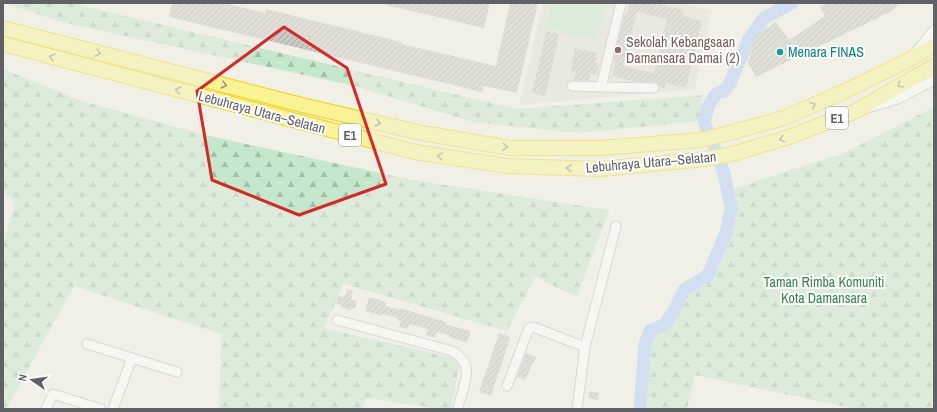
<svg xmlns="http://www.w3.org/2000/svg" width="937" height="412" viewBox="0 0 937 412" font-family="'Archivo Narrow',sans-serif">
<style>
.education{fill:#e0dfd5}
.forest{fill:url(#forest-firs)}
.pitch{fill:#c5e7cb}
.lines{fill:none;stroke-linecap:round;stroke-linejoin:round}
.river{stroke:#abcafd;stroke-width:13}
.building{fill:url(#building-hatch);fill-rule:evenodd}
.minor-casing{stroke:#b9bbc0;stroke-width:11}
.highway-casing{stroke:#f1d307;stroke-width:16}
.minor{stroke:#fff;stroke-width:9}
.highway{stroke:#faf395;stroke-width:14}
.oneway{stroke:#959477}
.marked{fill:none;stroke:#d62828;stroke-width:3;stroke-linejoin:round}
.education-dot{fill:#8d6e63;stroke:#fff;stroke-width:1.5}
.culture-dot{fill:#0f9aa8;stroke:#fff;stroke-width:1.5}
.labels{text-anchor:middle;stroke-width:4;stroke-linejoin:round;paint-order:stroke}
.shield{fill:#fff;stroke:#8f9095;stroke-width:1}
.shield-label{font-size:13px;font-weight:bold;fill:#5f6167}
.education-label{font-size:14px;fill:#785e54;stroke:#fff;text-anchor:start}
.culture-label{font-size:14px;fill:#0d838f;stroke:#fff;text-anchor:start}
.street-label{font-size:14px;fill:#5f6167;stroke:#fff}
.park-label{font-size:14px;fill:#38854a;stroke:#fff}
</style>
<defs>
<pattern id="forest-firs" width="22" height="20" patternUnits="userSpaceOnUse"><rect width="22" height="20" fill="#c5e7cb"/><path d="M5 1l3.5 6h-7zM16 11l3.5 6h-7z" fill="#a3bfa9"/></pattern>
<pattern id="building-hatch" width="6" height="6" patternUnits="userSpaceOnUse"><rect width="6" height="6" fill="#cccac4"/><path d="M-1 1l2-2M0 6l6-6M5 7l2-2" fill="none" stroke="#a9a7a3"/></pattern>
</defs>
<rect width="100%" height="100%" fill="#f0f0e7"/>
<path class="education" d="M543,3H681L712,10L695,89L519,105Z"/>
<g class="forest">
<path d="M3,3H75L92,8L517,109L703,95L699,121L579,133L473,122L351,85L65,23Z"/>
<path d="M3,69L82,101L209,136L413,180L609,210L577,297L535,277L507,331L344,284L324,328L453,358L459,365L451,409H439L366,398L363,409H219L221,334L74,286L6,409H3V244L15,204L3,190Z"/>
<path d="M934,107V409H855L695,375L687,409H647L650,349L654,334L666,328L677,315L688,293L712,276L730,230L735,208L732,189L844,153Z"/>
</g>
<path class="pitch" d="M551,3H606L597,41L545,28Z"/>
<g class="lines">
<path class="river" d="M640,409L645,344L650,331L664,325L673,312L684,290L708,275L727,230L731,208L724,173L704,121L709,105L716,94L724,91L730,83L749,39L764,18L792,3"/>
</g>
<g class="building">
<path d="M172,3H224L265,13L266,9L401,42V44L496,66L510,3H538L517,93L483,86L482,92L169,17Z"/>
<path d="M386,3H490L484,28L386,5Z"/>
<path d="M629,3H654L684,10L683,16L702,21L686,88L666,83L665,88L660,87L657,83L654,82H636L612,76L615,61H613L625,13L627,14ZM637,12L667,19L654,73L623,66Z"/>
<path d="M827,3H901L890,12L756,77L748,63L755,36L776,22L789,40L825,16L820,7Z"/>
<path d="M546,31L559,34L545,96L532,93Z"/>
<path d="M575,48L597,53L595,63H599L597,75L590,74L589,81L574,80L576,72L571,71Z"/>
<path d="M347,289L353,291L351,299L357,301L355,309L352,308L351,310L341,307V305L336,304L338,296L343,297L344,296H345Z"/>
<path d="M369,297L386,302L385,306L400,310V308L419,314L446,322L445,324L471,331L467,343L449,337V335L437,332L435,338L426,335L428,329L409,324L408,329L399,327L401,321L397,320L398,318L383,314L382,316L365,311Z"/>
<path d="M499,333L510,337L499,373H498L491,396L479,392Z"/>
<path d="M526,353L536,357L525,380L517,377Z"/>
<path d="M590,391L599,393L598,400L588,398Z"/>
</g>
<g class="lines">
<defs>
<g id="minor">
<path d="M916,52L934,30"/>
<path d="M572,86L601,87L621,3"/>
<path d="M601,87L654,88"/>
<path d="M871,107L898,99L934,80"/>
<path d="M337,320L452,351C478,366 462,385 458,409"/>
<path d="M87,344L177,372"/>
<path d="M507,386L529,328L533,327L585,347"/>
<path d="M46,409L53,394L101,409"/>
<path d="M113,409L132,358"/>
<path d="M577,409L585,347L616,226"/>
</g>
<g id="highway">
<path d="M3,28L302,105L422,133L511,148H602L700,140L729,133L784,118L843,92L911,59L934,45"/>
<path d="M3,44L415,152L507,166L600,169L705,159L732,154L789,137L856,111L934,66"/>
</g>
</defs>
<use href="#minor" class="minor-casing"/>
<use href="#highway" class="highway-casing"/>
<use href="#minor" class="minor"/>
<use href="#highway" class="highway"/>
</g>
<defs><path id="oneway-chevron" d="M-2-3.5L2.5 0L-2 3.5" fill="none" stroke-width="1.6" stroke-linecap="round" stroke-linejoin="round"/></defs>
<g class="oneway">
<use href="#oneway-chevron" transform="translate(98 53) rotate(14)"/>
<use href="#oneway-chevron" transform="translate(52 57) rotate(-165)"/>
<use href="#oneway-chevron" transform="translate(224 85) rotate(14)"/>
<use href="#oneway-chevron" transform="translate(900 85) rotate(150)"/>
<use href="#oneway-chevron" transform="translate(178 90) rotate(-165)"/>
<use href="#oneway-chevron" transform="translate(813 105) rotate(-24)"/>
<use href="#oneway-chevron" transform="translate(378 123) rotate(13)"/>
<use href="#oneway-chevron" transform="translate(782 139) rotate(163)"/>
<use href="#oneway-chevron" transform="translate(505 147) rotate(8)"/>
<use href="#oneway-chevron" transform="translate(440 156) rotate(-171)"/>
<use href="#oneway-chevron" transform="translate(569 168) rotate(-178)"/>
</g>
<path d="M0 0H937V412H0ZM284,27L347,68L386,184L299,215L212,180L197,91Z" fill="#f0f0e7" fill-opacity=".55" fill-rule="evenodd"/>
<path class="marked" d="M284,27L347,68L386,184L299,215L212,180L197,91Z"/>
<circle class="education-dot" cx="618" cy="50" r="4"/>
<circle class="culture-dot" cx="780" cy="52" r="4"/>
<g class="labels">
<g class="shield">
<rect x="826" y="107" width="22" height="22" rx="3"/>
<rect x="339" y="124" width="22" height="22" rx="3"/>
</g>
<g class="shield-label">
<text x="837" y="123">E1</text>
<text x="350" y="140">E1</text>
</g>
<g class="education-label">
<text x="626" y="47">Sekolah Kebangsaan<tspan x="626" dy="16">Damansara Damai (2)</tspan></text>
</g>
<g class="culture-label">
<text x="788" y="57">Menara FINAS</text>
</g>
<g class="street-label">
<text transform="translate(262 112) rotate(15)" y="5">Lebuhraya Utara–Selatan</text>
<text transform="translate(651 162) rotate(-5)" y="5">Lebuhraya Utara–Selatan</text>
</g>
<g class="park-label">
<text x="824" y="287">Taman Rimba Komuniti<tspan x="824" dy="16">Kota Damansara</tspan></text>
</g>
</g>
<rect width="937" height="412" fill="none" stroke="#5f6167" stroke-width="8"/>
<g transform="translate(32 380) rotate(283)" stroke="#ffffff" stroke-width="3" paint-order="stroke">
<path d="M0-3L7 15L0 10L-7 15Z" fill="#5f6167"/>
<text y="-6" font-size="11" font-weight="bold" text-anchor="middle" fill="#5f6167">N</text>
</g>
</svg>
